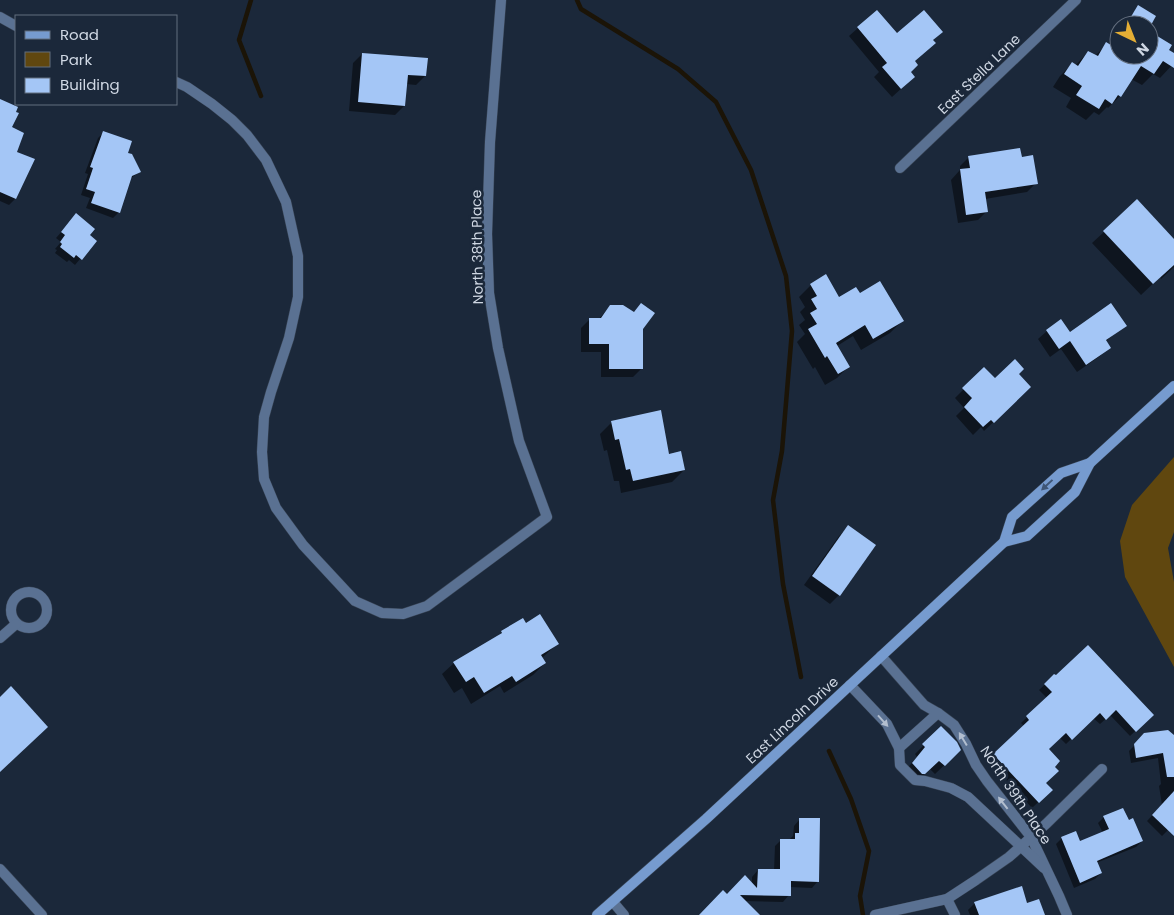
<svg xmlns="http://www.w3.org/2000/svg" width="1174" height="915" viewBox="0 0 1174 915" font-family="Poppins,sans-serif">
<style>
.green{fill:#60470f}
.shadow{fill:#0007}
.lines{fill:none;stroke-linecap:round;stroke-linejoin:round}
.stream{stroke:#1b1407;stroke-width:4.5}
.building{fill:#a4c6f6}
.street-casing{stroke:#384455;stroke-width:11}
.secondary-casing{stroke:#384455;stroke-width:11}
.street{stroke:#5a7192;stroke-width:10}
.secondary{stroke:#769bcf;stroke-width:10}
.oneway{fill:#3f5676}
.oneway2{fill:#b2becf}
.labels{text-anchor:middle;stroke-width:5;stroke-linejoin:round;paint-order:stroke}
.street-label{font-size:14px;fill:#cfd7e3;stroke:#1b283a}
</style>
<rect width="100%" height="100%" fill="#1b283a"/>
<path class="green" d="M1174,457V532L1168,548L1174,582V667L1125,577L1120,541L1132,505Z"/>
<g class="shadow">
<path d="M1139,7L1155,17L1149,26L1123,25Z"/>
<path d="M858,28L897,35L941,32L932,41L934,43L914,62L909,72L914,77L892,97L874,77L879,72L849,36Z"/>
<path d="M1119,31V55H1149V33L1167,50L1174,55V63L1160,78L1153,74L1142,85L1131,79L1120,96L1108,108L1107,107L1099,115L1094,112L1086,120L1066,107L1071,98L1053,87L1060,76L1072,64L1075,66L1088,52L1095,56L1107,44L1110,46Z"/>
<path d="M362,54L425,76L416,85L406,84L404,106L395,115L349,111L353,63Z"/>
<path d="M0,99L11,128L16,152L33,160L15,199L9,205L0,201Z"/>
<path d="M104,132L126,153L139,172L130,179L119,212L113,218L86,208L90,198L81,195L88,174L85,173L98,138Z"/>
<path d="M969,157L1021,159L1036,183L1027,192L985,199L987,211L978,220L958,223L951,180L960,170V166Z"/>
<path d="M71,221L95,241L75,265L69,260L67,262L55,253L57,250L55,249L61,242L56,238Z"/>
<path d="M1104,232L1174,240V267L1161,279L1160,277L1141,295L1092,243Z"/>
<path d="M811,285L839,298L860,295L902,321L890,333L861,350L853,336L837,346L849,366L837,378L825,385L815,367L813,369L797,342L805,334L799,325L805,320L800,312L805,307L799,297Z"/>
<path d="M641,305L642,368L633,377H601V352H581V328L590,319H599L610,306L633,313Z"/>
<path d="M1125,325L1105,342L1109,348L1100,356L1077,372L1061,349L1050,357L1038,339L1047,331L1069,334Z"/>
<path d="M984,369L995,380L1017,374L1030,387L984,431L981,427L973,435L956,416L964,408L955,398Z"/>
<path d="M612,422L668,456L684,470L672,482L621,493L619,481H614L607,450L604,451L600,434Z"/>
<path d="M848,527L839,595L830,604L804,585L839,536Z"/>
<path d="M525,624L557,644L542,658L545,663L533,675L504,693L500,686L471,704L462,688L454,693L442,674L454,663L496,638L502,632Z"/>
<path d="M1054,676L1152,715L1130,736L1110,715L1100,724L1093,718L1066,744L1060,738L1047,749L1045,783L1051,790L1032,808L989,761L1025,727L1021,723L1047,698L1039,690Z"/>
<path d="M941,728L960,750L935,774L930,769L915,782L904,772L917,757L915,754Z"/>
<path d="M1145,735L1174,737V824L1162,836L1147,821L1162,805L1159,786L1161,784L1158,758L1131,763L1129,751Z"/>
<path d="M1104,817L1128,822L1142,841L1136,847L1096,863L1101,873L1095,879L1074,888L1056,844L1062,838L1080,843L1103,833L1098,823Z"/>
<path d="M800,819L818,881L812,888L790,887L789,895L783,902L744,901L759,915H701L727,895L752,884V877L758,870L774,871L775,846L781,840H789L793,836L794,826Z"/>
<path d="M975,903L1026,904L1043,915H970L968,910Z"/>
</g>
<g class="lines">
<g class="stream">
<path d="M251,0L239,40L261,96"/>
<path d="M577,0L581,9L678,69L716,102L751,170L786,276L792,331L782,451L773,500L783,584L801,677"/>
<path d="M829,751L851,799L869,851L860,896L863,915"/>
</g>
</g>
<g class="building">
<path d="M1138,5L1156,16L1151,25H1126Z"/>
<path d="M877,10L897,33L924,10L943,32L933,40L936,43L915,61L918,65L911,72L915,77L901,89L882,67L887,63L857,27Z"/>
<path d="M1149,31L1172,45L1169,50L1174,53V68L1163,61L1154,74L1141,66L1121,97L1118,95L1112,104L1105,99L1099,109L1076,95L1082,86L1064,74L1072,62L1078,66L1088,51L1098,56L1106,42L1119,50V55H1149Z"/>
<path d="M362,53L428,58L426,76L408,75L405,106L358,102Z"/>
<path d="M0,99L18,107L16,112L19,113L12,127L24,133L17,152L35,159L16,199L0,192Z"/>
<path d="M103,131L132,141L128,153L132,154L141,172L132,176L120,213L91,203L95,192L86,189L93,168L90,167Z"/>
<path d="M1020,148L1022,157L1033,155L1038,184L985,192L988,212L966,215L960,169L970,168L968,156Z"/>
<path d="M1137,199L1174,239V265L1153,284L1103,231Z"/>
<path d="M76,213L95,229L90,235L97,241L82,260L76,255L74,258L60,247L62,244L60,242L65,235L61,232Z"/>
<path d="M826,274L839,297L856,287L860,293L880,281L904,321L873,339L865,325L836,343L850,367L838,374L827,356L825,358L808,329L817,324L810,313L817,309L811,299L817,296L810,284Z"/>
<path d="M641,303L655,313L643,329V369H609V344H589V318H601L610,305H623L634,312Z"/>
<path d="M1111,303L1127,326L1106,340L1111,348L1086,365L1070,341L1059,349L1046,330L1061,319L1070,332Z"/>
<path d="M1015,359L1024,369L1019,374L1031,387L994,423L991,420L983,427L964,407L972,398L962,388L984,367L995,378Z"/>
<path d="M661,410L669,454L681,451L685,470L633,481L630,469L626,470L619,439L615,440L611,421Z"/>
<path d="M848,525L876,545L840,596L812,576Z"/>
<path d="M540,614L559,644L541,655L546,663L516,682L512,676L484,693L474,677L466,682L453,662L502,633L501,631L523,618L526,623Z"/>
<path d="M1088,645L1154,715L1136,732L1116,710L1106,720L1100,713L1072,740L1066,733L1049,749L1060,761L1055,767L1059,771L1046,783L1053,790L1039,803L993,754L1029,720L1026,716L1052,692L1044,684L1054,674L1056,675Z"/>
<path d="M11,686L48,727L0,772V697Z"/>
<path d="M941,726L957,742L961,750L945,766L939,761L925,774H922L912,763L925,747L922,744Z"/>
<path d="M1168,730L1174,735V777H1167L1163,753L1136,758L1134,744L1144,733Z"/>
<path d="M1174,791V836L1152,815Z"/>
<path d="M1123,808L1129,820L1133,818L1143,841L1097,861L1102,873L1080,883L1061,837L1076,831L1080,841L1109,829L1103,816Z"/>
<path d="M799,818H820L819,882L791,881V896L740,895L760,915H699L723,890L727,894L745,875L757,888L758,869H780V839H795V833H799Z"/>
<path d="M1022,886L1027,903L1039,899L1045,915H979L974,902Z"/>
</g>
<g class="lines">
<defs>
<g id="street">
<path d="M0,17L16,26"/>
<path d="M176,82L187,87L212,104L232,120L247,135L266,160L286,202L298,256V297L289,338L271,392L264,417L262,452L264,479L276,508L303,545L355,601L382,613L403,614L427,606L547,517L519,441L498,348L489,293L487,234L490,142L501,0"/>
<path d="M900,168L1076,0"/>
<circle cx="29" cy="610" r="18"/>
<path d="M0,638L16,624"/>
<path d="M881,656L924,705L938,713L954,725L966,744L976,765L987,781L1031,837L1059,896L1067,915"/>
<path d="M850,685L887,724L899,748L900,765L915,780L925,781L951,788L968,797L1044,868"/>
<path d="M899,748L938,713"/>
<path d="M0,869L42,915"/>
<path d="M947,899L955,915"/>
<path d="M613,902L624,915"/>
<path d="M875,915L947,899L976,880L1009,857L1046,824L1102,769"/>
</g>
<g id="secondary">
<path d="M1004,542L1012,517L1061,473L1090,463"/>
<path d="M597,915L706,819L1004,542L1027,536L1075,492L1090,463L1174,386"/>
</g>
</defs>
<use href="#street" class="street-casing"/>
<use href="#secondary" class="secondary-casing"/>
<use href="#street" class="street"/>
<use href="#secondary" class="secondary"/>
</g>
<defs><path id="oneway-solid" d="M-6-.8H1V-3.2L6.5 0L1 3.2V.8H-6Z" transform="scale(1.25)"/></defs>
<use class="oneway" href="#oneway-solid" transform="translate(1047 485) rotate(137)"/>
<g class="oneway2">
<use href="#oneway-solid" transform="translate(883 721) rotate(48)"/>
<use href="#oneway-solid" transform="translate(963 739) rotate(-121)"/>
<use href="#oneway-solid" transform="translate(1003 803) rotate(-128)"/>
</g>
<g class="labels">
<g class="street-label">
<text transform="translate(979 74) rotate(-44)" y="5">East Stella Lane</text>
<text transform="translate(477 247) rotate(-91)" y="5">North 38th Place</text>
<text transform="translate(792 720) rotate(-43)" y="5">East Lincoln Drive</text>
<text transform="translate(1016 795) rotate(56)" y="5">North 39th Place</text>
</g>
</g>
<rect x="15" y="15" width="162" height="90" fill="#1b283a" stroke="#636e7e"/>
<rect x="25" y="31" width="25" height="8" fill="#769bcf" stroke="#636e7e"/>
<text x="60" y="40" font-size="15" fill="#cfd7e3">Road</text>
<rect x="25" y="52" width="25" height="15" fill="#60470f" stroke="#636e7e"/>
<text x="60" y="65" font-size="15" fill="#cfd7e3">Park</text>
<rect x="25" y="78" width="25" height="15" fill="#a4c6f6" stroke="#636e7e"/>
<text x="60" y="90" font-size="15" fill="#cfd7e3">Building</text>
<g transform="translate(1134 40) rotate(137)"><circle r="24" fill="#1b283a" stroke="#636e7e"/>
<path d="M0-4L9 19L0 12L-9 19Z" fill="#e4ae35"/>
<text y="-8" font-size="14" font-weight="bold" text-anchor="middle" fill="#cfd7e3">N</text>
</g>
</svg>
